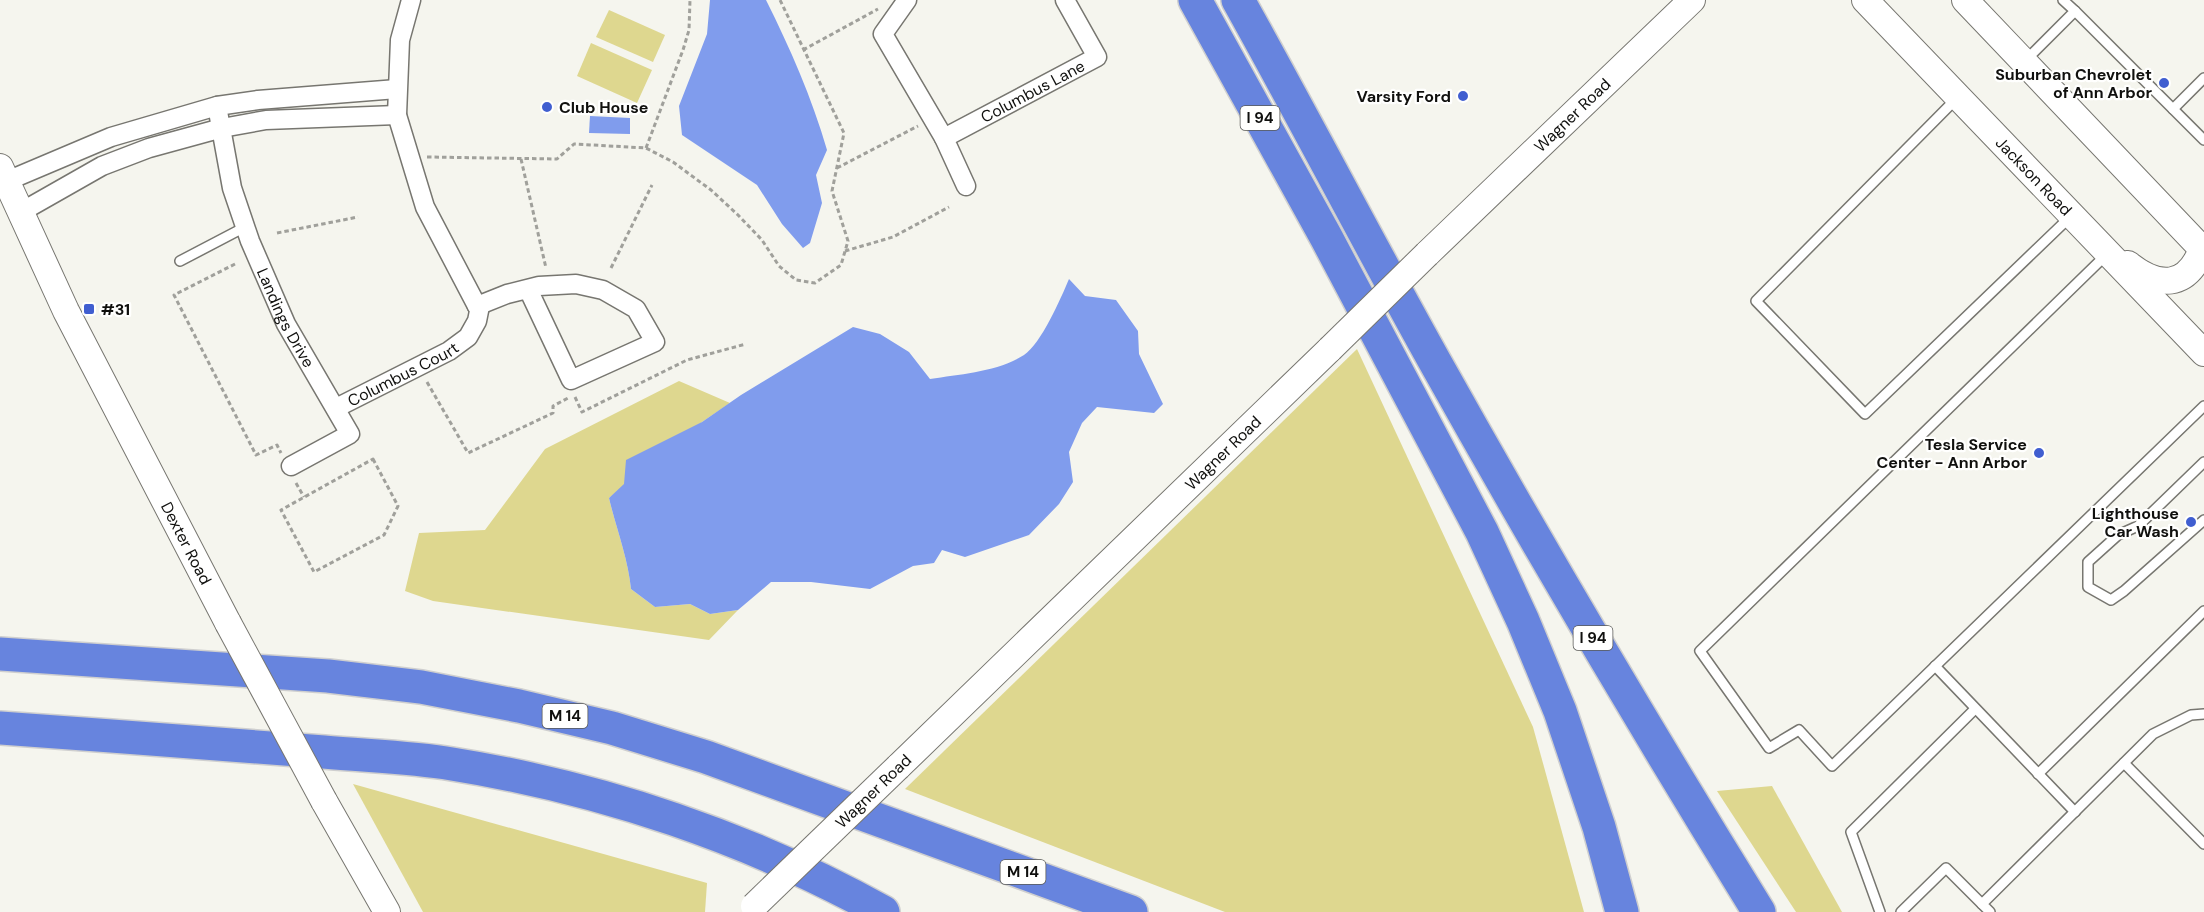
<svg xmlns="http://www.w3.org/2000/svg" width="2204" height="912" viewBox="0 0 2204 912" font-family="'DM Sans',sans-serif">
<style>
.green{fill:#ded78f}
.water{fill:#809ced}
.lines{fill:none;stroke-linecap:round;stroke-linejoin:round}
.lane-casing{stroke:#777670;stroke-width:12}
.street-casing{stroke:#777670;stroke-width:21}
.secondary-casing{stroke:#777670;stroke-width:28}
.highway-casing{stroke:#cfcfcf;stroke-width:36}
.path{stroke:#a0a09b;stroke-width:3;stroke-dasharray:4.5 3;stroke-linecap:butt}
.lane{stroke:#fff;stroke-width:9}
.street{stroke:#fff;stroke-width:18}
.secondary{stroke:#fff;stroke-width:26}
.highway{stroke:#6784de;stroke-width:33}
.secondary-bridge-casing{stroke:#777670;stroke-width:28;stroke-linecap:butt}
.secondary-bridge{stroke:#fff;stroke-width:26}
.poi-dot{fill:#405ed0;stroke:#fffffe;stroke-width:2}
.labels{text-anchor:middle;stroke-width:4.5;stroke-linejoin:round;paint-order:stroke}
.shield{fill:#fffffe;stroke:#585856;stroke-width:1.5}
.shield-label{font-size:15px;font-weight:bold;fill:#10100e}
.poi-label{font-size:16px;font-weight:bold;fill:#10100e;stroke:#fffffe;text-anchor:end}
.street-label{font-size:16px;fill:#10100e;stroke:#fffffe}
</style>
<rect width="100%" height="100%" fill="#f5f5ee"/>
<g class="green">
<path d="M609,10L665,35L653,62L596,37Z"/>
<path d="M591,43L652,70L637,103L577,76Z"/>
<path d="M1357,349L1533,727L1584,912H1225L905,789Z"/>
<path d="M679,381L730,403L702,422L609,498C616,528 628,558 631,589L655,607L690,604L710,614L738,610L709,640L433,601L405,591L419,533L485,530L545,449Z"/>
<path d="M353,784L707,883L705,912H423Z"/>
<path d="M1772,786L1842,912H1796L1717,791Z"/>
</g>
<g class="water">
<path d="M710,0H766C790,48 812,98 827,150L816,175L822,203L810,243L803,248L782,224L757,185L682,135L679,106L707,34Z"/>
<path d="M590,116L630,118V134L589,133Z"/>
<path d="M1069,279L1085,296L1116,300L1138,331L1139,354L1163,404L1154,413L1097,407L1082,423L1069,452L1073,482L1059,504L1029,535L965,557L942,550L934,563L913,566L870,589L811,582H771L738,610L710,614L690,604L655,607L631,589C628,558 616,528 609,498L624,484L626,460L702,422L741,395L853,327L880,334L909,352L930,379C961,374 997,372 1024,355C1041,344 1061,298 1069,279Z"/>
</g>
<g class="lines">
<defs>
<g id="lane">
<path d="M2075,11L2204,140"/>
<path d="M2026,60L2075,11L2063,0"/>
<path d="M1957,98L1756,301L1865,414L2070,217"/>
<path d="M2173,109L2204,78"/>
<path d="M2107,254L1700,651L1769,748L1799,730L1832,766L2204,406"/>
<path d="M180,261L245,227"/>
<path d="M2204,462L2138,526L2118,535L2088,562V587L2111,600L2124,591L2204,520"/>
<path d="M1935,666L2075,812"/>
<path d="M2124,763L2204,844"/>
<path d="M2038,774L2204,611"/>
<path d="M1880,912L1851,832L1975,709"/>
<path d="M1901,912L1946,868L1982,904"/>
<path d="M1990,912L1982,904L2153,734L2191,715L2204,714"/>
</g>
<g id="street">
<path d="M907,0L883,34L944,138"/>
<path id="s1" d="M217,106L232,188L250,241L286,324L350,434L291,466"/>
<path d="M7,181L111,137L217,106L258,100L397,89"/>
<path id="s2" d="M966,186L944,138L1097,57L1065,0"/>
<path d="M21,212L102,166L149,148L222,128L266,120L397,115"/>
<path d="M477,306L507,294L539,286L576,284L603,290L636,309L655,342L571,380L528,289"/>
<path id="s3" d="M336,408L449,351L468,337L477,321L480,306H477L425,207L397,115L400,40L411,0"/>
</g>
<g id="secondary">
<path id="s4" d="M1865,0L2204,353"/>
<path d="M1965,0L2204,251"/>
<path id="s5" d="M0,167L66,311L228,623"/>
<path id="s6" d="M1427,254L1692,0"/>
<path d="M2128,264C2158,288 2187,289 2202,249"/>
<path id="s7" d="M898,767L1330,349"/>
<path d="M324,801L387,912"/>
</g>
<g id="highway">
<path d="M1195,0L1326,237L1482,532L1523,621L1560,711L1599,827L1622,912"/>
<path d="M1238,0C1305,120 1368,242 1435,362C1539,548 1647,731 1759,912"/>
<path d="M0,654L328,676L421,687L519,706L612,728L706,757L1131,912"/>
<path d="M0,728C108,736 216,743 324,752C367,756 410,757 452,764C602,788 750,838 883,912"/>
</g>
</defs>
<use href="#lane" class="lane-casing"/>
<use href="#street" class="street-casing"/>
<use href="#secondary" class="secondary-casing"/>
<use href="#highway" class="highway-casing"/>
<g class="path">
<path d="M803,50L878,9"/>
<path d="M646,148L683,50L689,30L690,0"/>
<path d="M427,157L557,159L574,144L646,148L673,162L711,190L738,215L762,240L779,266L796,280L815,283L841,265L848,241L832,191L844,133L780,0"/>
<path d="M521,159L546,268"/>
<path d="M837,168L918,126"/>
<path d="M277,233L358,217"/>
<path d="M845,251L893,237L949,207"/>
<path d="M235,264L174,295L256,455L277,445L281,453"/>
<path d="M611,268L652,185"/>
<path d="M427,382L468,453L553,413V406L568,398"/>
<path d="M575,397L582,412L687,360L746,344"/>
<path d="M373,459L398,506L384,535L314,572L281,510Z"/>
<path d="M296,483L304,497"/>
</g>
<use href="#lane" class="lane"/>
<use href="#street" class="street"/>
<use href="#secondary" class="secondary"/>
<use href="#highway" class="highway"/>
<defs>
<g id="secondary-bridge">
<path d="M1330,349L1427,254"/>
<path d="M228,623L324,801"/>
<path d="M754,906L898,767"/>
</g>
</defs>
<use href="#secondary-bridge" class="secondary-bridge-casing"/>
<use href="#secondary-bridge" class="secondary-bridge"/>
</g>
<g class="poi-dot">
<circle cx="2164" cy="83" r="6"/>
<circle cx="1463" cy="96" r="6"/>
<circle cx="547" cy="107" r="6"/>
<rect x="83" y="303" width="12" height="12" rx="3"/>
<circle cx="2039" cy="453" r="6"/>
<circle cx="2191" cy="522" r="6"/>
</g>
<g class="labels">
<g class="shield">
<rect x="1240.5" y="106" width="39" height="24" rx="4.5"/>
<rect x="1573.5" y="626" width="39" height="24" rx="4.5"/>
<rect x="542.5" y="704" width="45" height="24" rx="4.5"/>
<rect x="1000.5" y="860" width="45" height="24" rx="4.5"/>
</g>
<g class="shield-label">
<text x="1260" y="123">I 94</text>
<text x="1593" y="643">I 94</text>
<text x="565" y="721">M 14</text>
<text x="1023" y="877">M 14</text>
</g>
<g class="poi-label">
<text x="2152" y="80">Suburban Chevrolet<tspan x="2152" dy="18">of Ann Arbor</tspan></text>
<text x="1451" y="102">Varsity Ford</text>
<text x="559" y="113" text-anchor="start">Club House</text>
<text x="101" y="315" text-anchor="start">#31</text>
<text x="2027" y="450">Tesla Service<tspan x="2027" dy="18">Center - Ann Arbor</tspan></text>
<text x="2179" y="519">Lighthouse<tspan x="2179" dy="18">Car Wash</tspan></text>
</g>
<g class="street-label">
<text dy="6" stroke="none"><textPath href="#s2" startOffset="153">Columbus Lane</textPath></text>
<text dy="6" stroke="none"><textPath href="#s6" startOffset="201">Wagner Road</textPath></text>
<text dy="6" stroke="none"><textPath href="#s4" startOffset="244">Jackson Road</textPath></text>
<text dy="6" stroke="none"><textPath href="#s1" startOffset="224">Landings Drive</textPath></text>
<text dy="6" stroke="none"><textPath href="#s3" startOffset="75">Columbus Court</textPath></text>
<text dy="6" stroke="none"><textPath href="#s7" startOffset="452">Wagner Road</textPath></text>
<text dy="6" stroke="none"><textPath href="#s5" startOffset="420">Dexter Road</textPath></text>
<text transform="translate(873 791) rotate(-44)" y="6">Wagner Road</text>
</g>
</g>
</svg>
